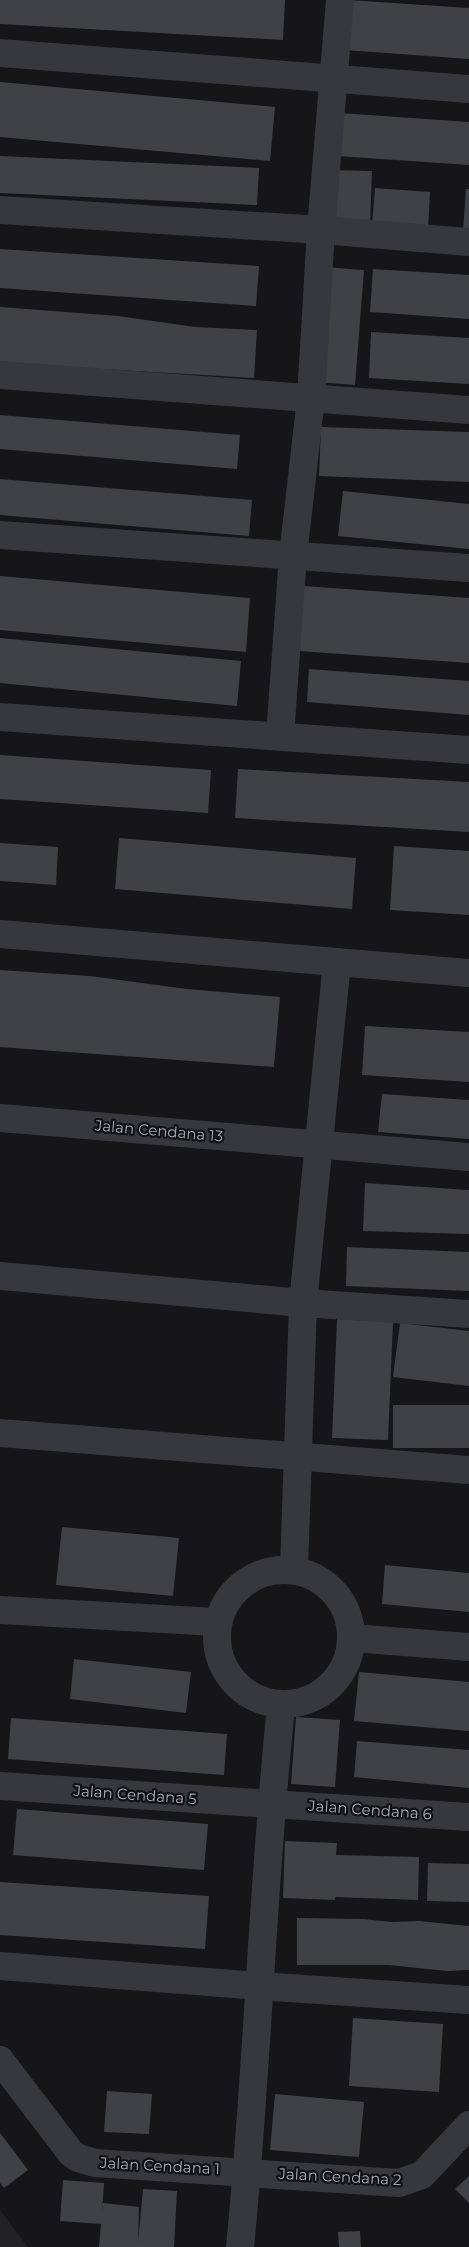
<svg xmlns="http://www.w3.org/2000/svg" width="469" height="2247" viewBox="0 0 469 2247" font-family="Montserrat,sans-serif">
<style>
.built{fill:#222225}
.building{fill:#404145}
.lines{fill:none;stroke-linecap:round;stroke-linejoin:round}
.street{stroke:#37383d;stroke-width:28}
.labels{text-anchor:middle;stroke-width:4.5;stroke-linejoin:round;paint-order:stroke}
.street-label{font-size:15px;fill:#a8adb8;stroke:#111113}
</style>
<rect width="100%" height="100%" fill="#161618"/>
<path class="built" d="M0,2210L28,2247H0Z"/>
<g class="building">
<path d="M0,0H285L283,40L0,24Z"/>
<path d="M348,0L469,8V59L345,50Z"/>
<path d="M0,82L275,107L270,161L0,137Z"/>
<path d="M340,113L469,122V165L337,156Z"/>
<path d="M0,156L259,168L257,205L0,193Z"/>
<path d="M327,170L372,171L370,226L325,224Z"/>
<path d="M375,188L430,192L428,229L372,226Z"/>
<path d="M466,189H469V231H463Z"/>
<path d="M0,249L259,266L256,306L0,288Z"/>
<path d="M324,267L364,270L355,385L316,382Z"/>
<path d="M373,269L469,275V319L370,312Z"/>
<path d="M0,307L118,316L195,327L257,330L254,378L0,363Z"/>
<path d="M371,332L469,338V384L369,378Z"/>
<path d="M0,415L240,435L237,469L0,449Z"/>
<path d="M321,427L469,432V482L319,476Z"/>
<path d="M0,479L252,500L249,536L0,515Z"/>
<path d="M343,491L469,504V549L338,536Z"/>
<path d="M0,576L250,598L246,652L0,630Z"/>
<path d="M304,586L469,598V663L299,651Z"/>
<path d="M0,638L241,661L237,706L0,683Z"/>
<path d="M309,669L469,681V715L307,702Z"/>
<path d="M0,755L211,770L208,813L0,799Z"/>
<path d="M238,769L469,782V832L235,818Z"/>
<path d="M119,838L356,858L352,909L115,889Z"/>
<path d="M0,843L58,847L56,885L0,881Z"/>
<path d="M394,846L469,851V915L390,910Z"/>
<path d="M0,970L90,976L187,989L280,997L274,1067L0,1047Z"/>
<path d="M365,1026L469,1032V1082L362,1075Z"/>
<path d="M382,1094L469,1100V1139L378,1132Z"/>
<path d="M365,1183L469,1190V1234L363,1231Z"/>
<path d="M347,1247L469,1252V1291L346,1286Z"/>
<path d="M337,1319L393,1322L388,1440L332,1438Z"/>
<path d="M400,1323L469,1331V1386L393,1377Z"/>
<rect x="393" y="1405" width="76" height="43"/>
<path d="M62,1527L179,1538L173,1596L56,1585Z"/>
<path d="M385,1565L469,1573V1612L382,1604Z"/>
<path d="M74,1659L191,1672L186,1713L70,1699Z"/>
<path d="M359,1672L469,1682V1731L354,1721Z"/>
<path d="M296,1717L340,1720L335,1787L291,1784Z"/>
<path d="M11,1718L227,1734L224,1775L8,1759Z"/>
<path d="M357,1741L469,1750V1788L354,1777Z"/>
<path d="M17,1809L208,1824L204,1870L13,1855Z"/>
<path d="M285,1841L337,1843L336,1855L419,1857L418,1900L335,1897V1900L283,1898Z"/>
<path d="M428,1863L469,1864V1902L427,1901Z"/>
<path d="M0,1882L209,1896L205,1949L0,1935Z"/>
<path d="M297,1918L363,1919L392,1922L419,1921L469,1926V1970L447,1971L389,1965H297Z"/>
<path d="M353,2018L443,2024L439,2092L349,2086Z"/>
<path d="M107,2091L152,2094L149,2134L104,2132Z"/>
<path d="M275,2094L364,2102L359,2157L270,2150Z"/>
<path d="M0,2133L28,2170L4,2188L0,2183Z"/>
<path d="M469,2176V2203L455,2189Z"/>
<path d="M63,2180L104,2183L102,2212L103,2203L139,2207L138,2243L143,2189L177,2191L174,2247H99L101,2224L60,2221Z"/>
<path d="M360,2231L361,2247H339L338,2232Z"/>
</g>
<g class="lines">
<g class="street">
<path d="M0,53L469,89"/>
<path d="M0,210L321,230L469,242"/>
<path d="M0,375L469,410"/>
<path d="M0,535L469,568"/>
<path d="M0,717L469,750"/>
<path d="M280,736L293,556L311,398L321,230L340,0"/>
<path d="M0,934L469,973"/>
<path d="M0,1118L469,1157"/>
<path d="M0,1276L303,1303L469,1314"/>
<path d="M0,1433L469,1470"/>
<circle cx="284" cy="1637" r="67"/>
<path d="M294,1570L303,1303L337,962"/>
<path d="M0,1610L217,1622"/>
<path d="M352,1638L469,1647"/>
<path d="M0,1786L469,1817"/>
<path d="M0,1966L259,1986L469,2000"/>
<path d="M0,2060L71,2153L78,2158L95,2163L399,2183L422,2175L469,2125"/>
<path d="M240,2247C258,2067 262,1886 281,1707"/>
</g>
</g>
<g class="labels">
<g class="street-label">
<text transform="translate(159 1131) rotate(5)" y="5">Jalan Cendana 13</text>
<text transform="translate(135 1795) rotate(4)" y="5">Jalan Cendana 5</text>
<text transform="translate(370 1810) rotate(4)" y="5">Jalan Cendana 6</text>
<text transform="translate(160 2166) rotate(3)" y="5">Jalan Cendana 1</text>
<text transform="translate(340 2177) rotate(3)" y="5">Jalan Cendana 2</text>
</g>
</g>
</svg>
